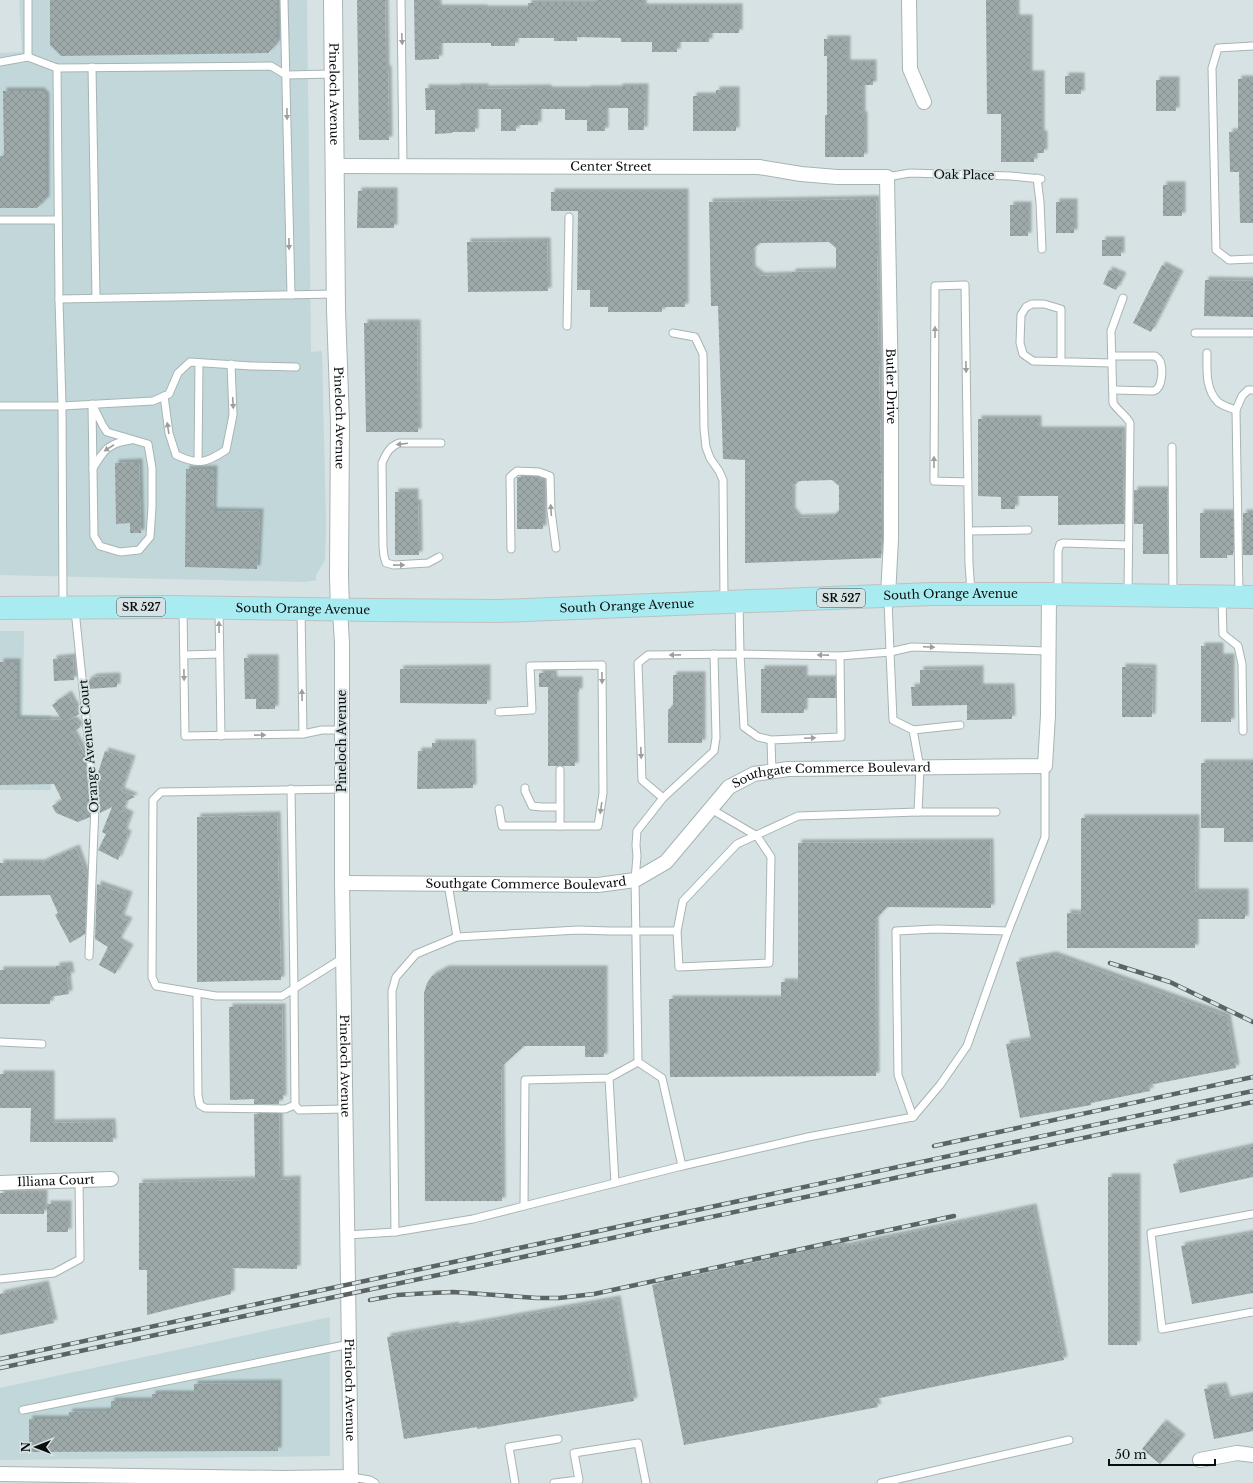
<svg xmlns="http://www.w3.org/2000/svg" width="1253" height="1483" viewBox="0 0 1253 1483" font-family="'Libre Baskerville',serif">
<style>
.built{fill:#c2d7d9}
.building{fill:url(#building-cross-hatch);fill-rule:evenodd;filter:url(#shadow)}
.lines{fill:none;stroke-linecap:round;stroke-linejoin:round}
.service-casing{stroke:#a8b4b4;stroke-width:9}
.minor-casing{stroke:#a8b4b4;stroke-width:16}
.tertiary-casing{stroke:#a8b4b4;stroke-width:20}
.primary-casing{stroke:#bfc0c0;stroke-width:24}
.service{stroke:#fff;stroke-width:7}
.minor{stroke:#fff;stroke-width:14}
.tertiary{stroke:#fff;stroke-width:18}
.primary{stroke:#a8ecf1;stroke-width:22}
.rail-casing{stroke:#5c6363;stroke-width:4.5}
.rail{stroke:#d6e2e3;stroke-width:3;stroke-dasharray:9;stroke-linecap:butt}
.oneway{fill:#9d9e9e}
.labels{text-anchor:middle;stroke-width:4;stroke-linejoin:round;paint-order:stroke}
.shield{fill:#d6e2e3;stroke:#464d4d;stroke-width:1}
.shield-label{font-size:11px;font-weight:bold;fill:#090d0d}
.street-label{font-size:12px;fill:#090d0d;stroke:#d6e2e3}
</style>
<defs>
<pattern id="building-cross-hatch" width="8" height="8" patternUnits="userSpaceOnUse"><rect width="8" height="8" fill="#9ea9aa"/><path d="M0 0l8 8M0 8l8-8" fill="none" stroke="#879091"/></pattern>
<filter id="shadow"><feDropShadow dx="3.5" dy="-3.5" stdDeviation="1" flood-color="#0004"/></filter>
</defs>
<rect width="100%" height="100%" fill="#d6e2e3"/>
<g class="built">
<path d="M19,0H307L311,352L322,351L326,524L325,560L315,577L317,580L305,582L0,575V53L22,52Z"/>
<path d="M0,631H24L23,715H51V790H0Z"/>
<path d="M330,1317V1456L0,1460V1388Z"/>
</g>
<g class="building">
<path d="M50,0H277V43L268,53L61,56L50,45Z"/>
<path d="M357,0H385L386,69H388L389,140H359Z"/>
<path d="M414,0H438V8H484V9H528V3H597V0H643V7H739V33H709V42H677V52H652V42H621V38L577,37V41H554V38H515V46H491V43H439V59L415,60Z"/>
<path d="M986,0H1016V18H1029V74H1041V134H1044V153H1034V162H1001V114H987Z"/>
<path d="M824,39H847V63H873V85H862V115H864V157H825V115H827V56H824Z"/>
<rect x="1065" y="76" width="16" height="18"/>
<path d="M1238,79H1253V223H1240L1239,172H1230L1229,132H1238Z"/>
<rect x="1156" y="80" width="20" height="31"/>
<path d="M457,87H485V89L548,88V90H587V89H619V87H645L644,130H628V108H605V131H587V120H565V109H538V125H516V131H501V109H475V132H452V133L435,134V110H426L425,88H457Z"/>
<path d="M716,90H736V131H693V96H716Z"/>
<path d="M3,91H41L46,96V199L37,208H0V156H4Z"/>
<rect x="1163" y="185" width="19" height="31"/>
<path d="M358,191H394V228H357Z"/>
<path d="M551,192H685V307H662V312H608V307H590V290H577L578,211H551Z"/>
<path d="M876,199L882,528L881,558L745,563V460L723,459L718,306H711L709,202ZM829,242L836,248V271L792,272V275L761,276L752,269V250L760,243ZM832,480L839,486V511L832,517L798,518L792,511V487L799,481Z"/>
<rect x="1056" y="202" width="18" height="31"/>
<rect x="1010" y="205" width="18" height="31"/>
<rect x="1102" y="240" width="19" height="16"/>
<path d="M547,241L548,291L468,292L467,242Z"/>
<path d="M1162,265L1180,274L1151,332L1133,323Z"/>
<path d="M1109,270L1123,276L1116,290L1103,284Z"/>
<path d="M1205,280L1253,281V317L1204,316Z"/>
<path d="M364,323H417L418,432H366Z"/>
<path d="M978,419H1038V430H1122L1124,524L1058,525V496H1015V509H1001V497L978,496Z"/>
<path d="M139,462L141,533H130V523L116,524L115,463Z"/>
<path d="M186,469H214L213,511L260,512L257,569L185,567Z"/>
<path d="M518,477H538L543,479V529H517V478Z"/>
<path d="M1134,490H1167L1168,554H1143V524H1134Z"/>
<path d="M395,492H415V503H418L419,555H395Z"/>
<path d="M1200,513H1233V555H1227V558H1200Z"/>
<rect x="1243" y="513" width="10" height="42"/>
<path d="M1201,646H1220V657H1231V722H1201Z"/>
<path d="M73,657L74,680L54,681L53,659Z"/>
<path d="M244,658H275V709H256V699H245Z"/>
<path d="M0,662H17V719L62,720L52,705L68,694L79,714L69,720H74L80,727L73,733L85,756L90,805V817L78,822L56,813L52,806L62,800L54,784L0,785Z"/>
<path d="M1122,667L1153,668L1152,717H1122Z"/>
<path d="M487,668V704L400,703V669Z"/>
<path d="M761,669H804V679H835L836,698H804V713H761Z"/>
<path d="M980,669V687H1011L1012,719L967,720V705L912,706L911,687H920V670Z"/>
<path d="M539,673H553L554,680H579V692H575V766H548V687H539Z"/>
<path d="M673,675H702V743H668V710L673,705Z"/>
<path d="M117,676V687L88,689L87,681L94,677Z"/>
<path d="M432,743H472L473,788L417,789L418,751H432Z"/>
<path d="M105,751L132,759L121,791L135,797L126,801L122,811L130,815L124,832L128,834L118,860L98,850L106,834L102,832L112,807L100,813L97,776Z"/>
<path d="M1201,763H1253V842H1224V828H1201Z"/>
<path d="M277,815L281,980L197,982V817Z"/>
<path d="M1081,818H1196L1195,892H1245V919H1195V948H1067V913L1081,914Z"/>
<path d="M990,842L991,908L887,907L875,920L876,1076L670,1077L669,999H781V982H798V843Z"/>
<path d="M76,848L87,878L85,934L70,943L55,915L58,913L50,895L0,896V863H41Z"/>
<path d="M97,884L129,895L121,918L129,921L118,941L130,948L115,974L99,965L108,947L95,939Z"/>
<path d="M1053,955L1227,1017L1236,1068L1149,1085L1150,1091L1091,1103V1105L1020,1118L1006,1044L1031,1040L1016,962Z"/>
<path d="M69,965L71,976H67L69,994L50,997V1004H0V970H56V966Z"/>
<path d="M445,969H604V1057H585V1046H524L501,1067L502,1201H425L424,993L427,983L432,976Z"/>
<path d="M229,1007H282L283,1099H279V1104H254V1099L230,1100Z"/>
<path d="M0,1074H51V1123L112,1122L113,1142H30L31,1108H0Z"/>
<path d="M254,1114H279L280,1180L297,1179V1269L231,1268V1294L147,1315V1270H139V1183L255,1180Z"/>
<path d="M1253,1146V1177L1180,1193L1173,1164Z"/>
<rect x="1108" y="1177" width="29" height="168"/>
<rect x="0" y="1193" width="44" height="21"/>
<rect x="47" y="1204" width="21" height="28"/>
<path d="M1033,1207L1064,1360L875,1399L878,1407L684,1445L652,1285L841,1243L842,1247Z"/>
<path d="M1253,1233V1293L1192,1304L1181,1246Z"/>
<path d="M45,1284L54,1323L0,1335V1294Z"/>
<path d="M617,1299L634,1401L477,1429V1427L404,1439L387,1337L455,1325L456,1327Z"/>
<path d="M278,1383V1451L29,1452V1419H69V1412L111,1411V1401H152V1394H194V1384Z"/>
<path d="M1223,1386L1227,1400L1253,1395V1431L1214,1439L1204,1389Z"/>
<path d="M1163,1423L1182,1438L1160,1464L1142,1449Z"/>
</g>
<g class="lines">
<defs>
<g id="service">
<path d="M28,0V57"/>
<path d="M284,0L291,295"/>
<path d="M401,0L403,166"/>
<path d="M1253,46L1218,48L1212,68L1216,250L1229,260L1253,259"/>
<path d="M0,62L28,57L57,68L271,66L286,75L333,74"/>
<path d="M92,67L96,298"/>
<path d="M57,68L59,299L62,406L63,605"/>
<path d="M887,177L910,173L1011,176L1041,179"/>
<path d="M1037,178L1040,202L1042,249"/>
<path d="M0,220H58"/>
<path d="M1123,298L1111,331L1113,403C1118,411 1126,415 1130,423L1128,593"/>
<path d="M59,299L336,294"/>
<path d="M567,326L569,217"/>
<path d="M673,333L695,337L703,354L704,429L706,447L710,458L719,471L723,480L724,600"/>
<path d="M1195,333H1253"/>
<path d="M1207,353C1207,370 1205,389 1218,402C1223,406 1230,408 1236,410"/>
<path d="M1112,356H1155C1157,358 1159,358 1160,361C1163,368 1163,389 1153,391L1113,390"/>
<path d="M1061,361V309L1044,304H1032L1026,307L1021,315L1020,343L1023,354L1033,361L1112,363"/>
<path d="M164,396L169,433L176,455C198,465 205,464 226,450L233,415L231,364"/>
<path d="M92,404L103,426L107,432L148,444L152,468V507L150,537L139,550L120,552L100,546L94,536Z"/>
<path d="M0,406H62L153,401L169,394L178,373L190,362L251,366L296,367"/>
<path d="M1172,447L1173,594"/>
<path d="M198,461L199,363"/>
<path d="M93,468C104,450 108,443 131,440"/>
<path d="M968,482L934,481L935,286L965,285L969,564L971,592"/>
<path d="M969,531L1028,530"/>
<path d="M511,549L510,477L517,471L539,472L550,476L551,511L556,548"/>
<path d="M439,557L428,563L394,565L386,563L384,556L383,547L382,463C386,454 389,447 399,443H441"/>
<path d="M1058,591V551L1060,544L1063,543L1128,545"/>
<path d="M1239,594L1236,410L1242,396L1248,390H1253"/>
<path d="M1222,599L1223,634L1238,646L1242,664L1243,731"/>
<path d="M75,610L95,805L89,956"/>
<path d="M183,610L185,736L303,734L322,730H342"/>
<path d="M219,610L221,736"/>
<path d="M301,610L303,734"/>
<path d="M184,655L219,654"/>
<path d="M840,656L890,652L888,599"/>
<path d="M499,712L532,710L530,666L602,665L603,793L598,826H502L499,809"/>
<path d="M913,730L960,725"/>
<path d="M771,740L841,737L840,656L740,654L744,727L758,737L771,740L772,772"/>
<path d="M560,770V826"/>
<path d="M525,788V791L532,806L541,807H560"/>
<path d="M291,789L294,988L295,1105L299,1110L345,1109"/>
<path d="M342,789L161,792L153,800L152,977L156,986L216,996H282L343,958"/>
<path d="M663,798L642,780L638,663L648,655L740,654L739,603"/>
<path d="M918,812H996"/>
<path d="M677,931L683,901L737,844L798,816L918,812L920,768L913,730L893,720L890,652L912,647L1048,651"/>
<path d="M457,937L578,930L610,931H677L679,967L769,963L771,857L757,836L711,809"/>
<path d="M197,993L198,1095L200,1105L205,1108L285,1109L295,1105"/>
<path d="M0,1042L42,1044"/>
<path d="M638,1062L662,1078L682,1166L808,1137L913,1117L898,1075L896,931L936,929L1008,931"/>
<path d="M638,1062L635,880L637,856L636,845L637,831L663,798L714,751L716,738L714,654"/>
<path d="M609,1078L615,1183"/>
<path d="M913,1117L940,1085L967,1046L1008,931L1045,837V766"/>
<path d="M524,1206L682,1166"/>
<path d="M1253,1214L1151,1233L1162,1329L1253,1312"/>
<path d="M395,1232L392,991L396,977L416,954L457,937L448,884"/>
<path d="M347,1235L395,1232L473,1219L524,1206L525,1080L609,1078L638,1062"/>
<path d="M0,1279L54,1273L80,1259L79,1180"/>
<path d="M23,1410L350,1344"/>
<path d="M351,1477L370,1480L375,1483"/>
<path d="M515,1483L509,1447L558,1439"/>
<path d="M554,1483L579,1480L574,1453L638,1443L646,1483"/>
<path d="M881,1483L1069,1440"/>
</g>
<g id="minor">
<path d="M909,0L910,69L924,102"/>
<path id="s1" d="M334,166L759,167L801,174L837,177H887L891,391V539L888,596"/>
<path id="s2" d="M340,610L342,643V883L351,1483"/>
<path id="s3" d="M342,883L598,885L635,880L666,862L729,787L754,774L788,769L1045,766L1048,715L1049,594"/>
<path id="s4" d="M0,1183L111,1179"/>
<path d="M1200,1460L1237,1453L1253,1455"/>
<path d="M0,1474L282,1478L351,1477"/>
</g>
<g id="tertiary">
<path id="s5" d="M333,0L336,310L340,423L339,576L340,610"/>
</g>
<g id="primary">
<path id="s6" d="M0,608L167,607L371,610L499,611L932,594H1049L1253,597"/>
</g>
</defs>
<use href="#service" class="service-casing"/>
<use href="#minor" class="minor-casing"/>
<use href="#tertiary" class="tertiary-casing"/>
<use href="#primary" class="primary-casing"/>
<use href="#service" class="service"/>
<use href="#minor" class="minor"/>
<use href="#tertiary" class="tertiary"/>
<use href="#primary" class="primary"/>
<defs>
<g id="rail">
<path d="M1110,963L1170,982L1253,1022"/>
<path d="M934,1146L1253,1077"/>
<path d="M370,1300L397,1295L430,1293L453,1292L537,1298H559L594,1294L954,1216"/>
<path d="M0,1359L1253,1091"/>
<path d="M0,1368L1253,1102"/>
</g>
</defs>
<use href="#rail" class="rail-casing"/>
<use href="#rail" class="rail"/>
</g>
<defs><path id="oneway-solid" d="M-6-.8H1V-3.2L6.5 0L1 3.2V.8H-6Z"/></defs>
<g class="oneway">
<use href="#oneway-solid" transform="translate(402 39) rotate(88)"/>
<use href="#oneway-solid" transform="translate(287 114) rotate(89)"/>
<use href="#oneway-solid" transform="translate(289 244) rotate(89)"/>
<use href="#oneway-solid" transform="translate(935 332) rotate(-90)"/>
<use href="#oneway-solid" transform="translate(966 367) rotate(89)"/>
<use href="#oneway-solid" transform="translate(233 403) rotate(87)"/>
<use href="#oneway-solid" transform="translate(168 428) rotate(-99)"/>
<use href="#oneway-solid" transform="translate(402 444) rotate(173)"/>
<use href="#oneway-solid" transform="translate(109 448) rotate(147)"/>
<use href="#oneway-solid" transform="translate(934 462) rotate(-90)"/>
<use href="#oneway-solid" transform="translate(551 510) rotate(-94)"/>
<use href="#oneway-solid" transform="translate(399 565) rotate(-1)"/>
<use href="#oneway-solid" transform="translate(219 627) rotate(-91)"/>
<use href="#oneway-solid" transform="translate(929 647) rotate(2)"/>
<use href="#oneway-solid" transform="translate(675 655) rotate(179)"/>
<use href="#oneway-solid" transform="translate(823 655) rotate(-179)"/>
<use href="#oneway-solid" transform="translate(184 675) rotate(89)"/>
<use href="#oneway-solid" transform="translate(602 678) rotate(89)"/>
<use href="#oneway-solid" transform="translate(302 695) rotate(-91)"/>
<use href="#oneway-solid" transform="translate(260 735) rotate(-1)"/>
<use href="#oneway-solid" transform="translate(810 738) rotate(-2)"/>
<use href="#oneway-solid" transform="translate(641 753) rotate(88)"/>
<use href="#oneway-solid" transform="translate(601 808) rotate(98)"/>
</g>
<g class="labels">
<g class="shield">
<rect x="817" y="589" width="48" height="18" rx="3"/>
<rect x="117" y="598" width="48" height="18" rx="3"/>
</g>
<g class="shield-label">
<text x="841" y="602">SR 527</text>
<text x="141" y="611">SR 527</text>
</g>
<g class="street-label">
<text dy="4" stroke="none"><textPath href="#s5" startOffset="94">Pineloch Avenue</textPath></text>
<text dy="4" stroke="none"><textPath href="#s1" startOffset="277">Center Street</textPath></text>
<text transform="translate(964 175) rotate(1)" y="4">Oak Place</text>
<text dy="4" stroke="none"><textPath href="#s1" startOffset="763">Butler Drive</textPath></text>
<text dy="4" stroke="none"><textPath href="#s5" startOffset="418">Pineloch Avenue</textPath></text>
<text dy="4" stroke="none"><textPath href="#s6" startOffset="951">South Orange Avenue</textPath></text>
<text dy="4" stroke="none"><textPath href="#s6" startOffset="627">South Orange Avenue</textPath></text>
<text dy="4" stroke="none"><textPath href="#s6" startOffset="303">South Orange Avenue</textPath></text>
<text transform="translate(342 741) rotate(-90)" y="4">Pineloch Avenue</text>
<text transform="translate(89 746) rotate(-95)" y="4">Orange Avenue Court</text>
<text dy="4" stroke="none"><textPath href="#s3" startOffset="532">Southgate Commerce Boulevard</textPath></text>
<text dy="4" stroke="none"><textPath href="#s3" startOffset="184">Southgate Commerce Boulevard</textPath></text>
<text dy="4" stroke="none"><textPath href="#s2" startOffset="456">Pineloch Avenue</textPath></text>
<text dy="4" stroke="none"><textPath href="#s4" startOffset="56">Illiana Court</textPath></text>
<text dy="4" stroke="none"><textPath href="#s2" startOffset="780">Pineloch Avenue</textPath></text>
</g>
</g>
<g transform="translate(36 1447) rotate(270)" stroke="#d6e2e3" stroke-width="3" paint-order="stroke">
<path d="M0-3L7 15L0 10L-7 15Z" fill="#090d0d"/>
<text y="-6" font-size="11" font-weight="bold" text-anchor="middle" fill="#090d0d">N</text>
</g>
<path d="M1109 1459v6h106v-6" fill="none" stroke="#090d0d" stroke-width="2"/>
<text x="1115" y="1459" font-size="12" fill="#090d0d" stroke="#d6e2e3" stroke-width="3" paint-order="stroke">50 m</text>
</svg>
